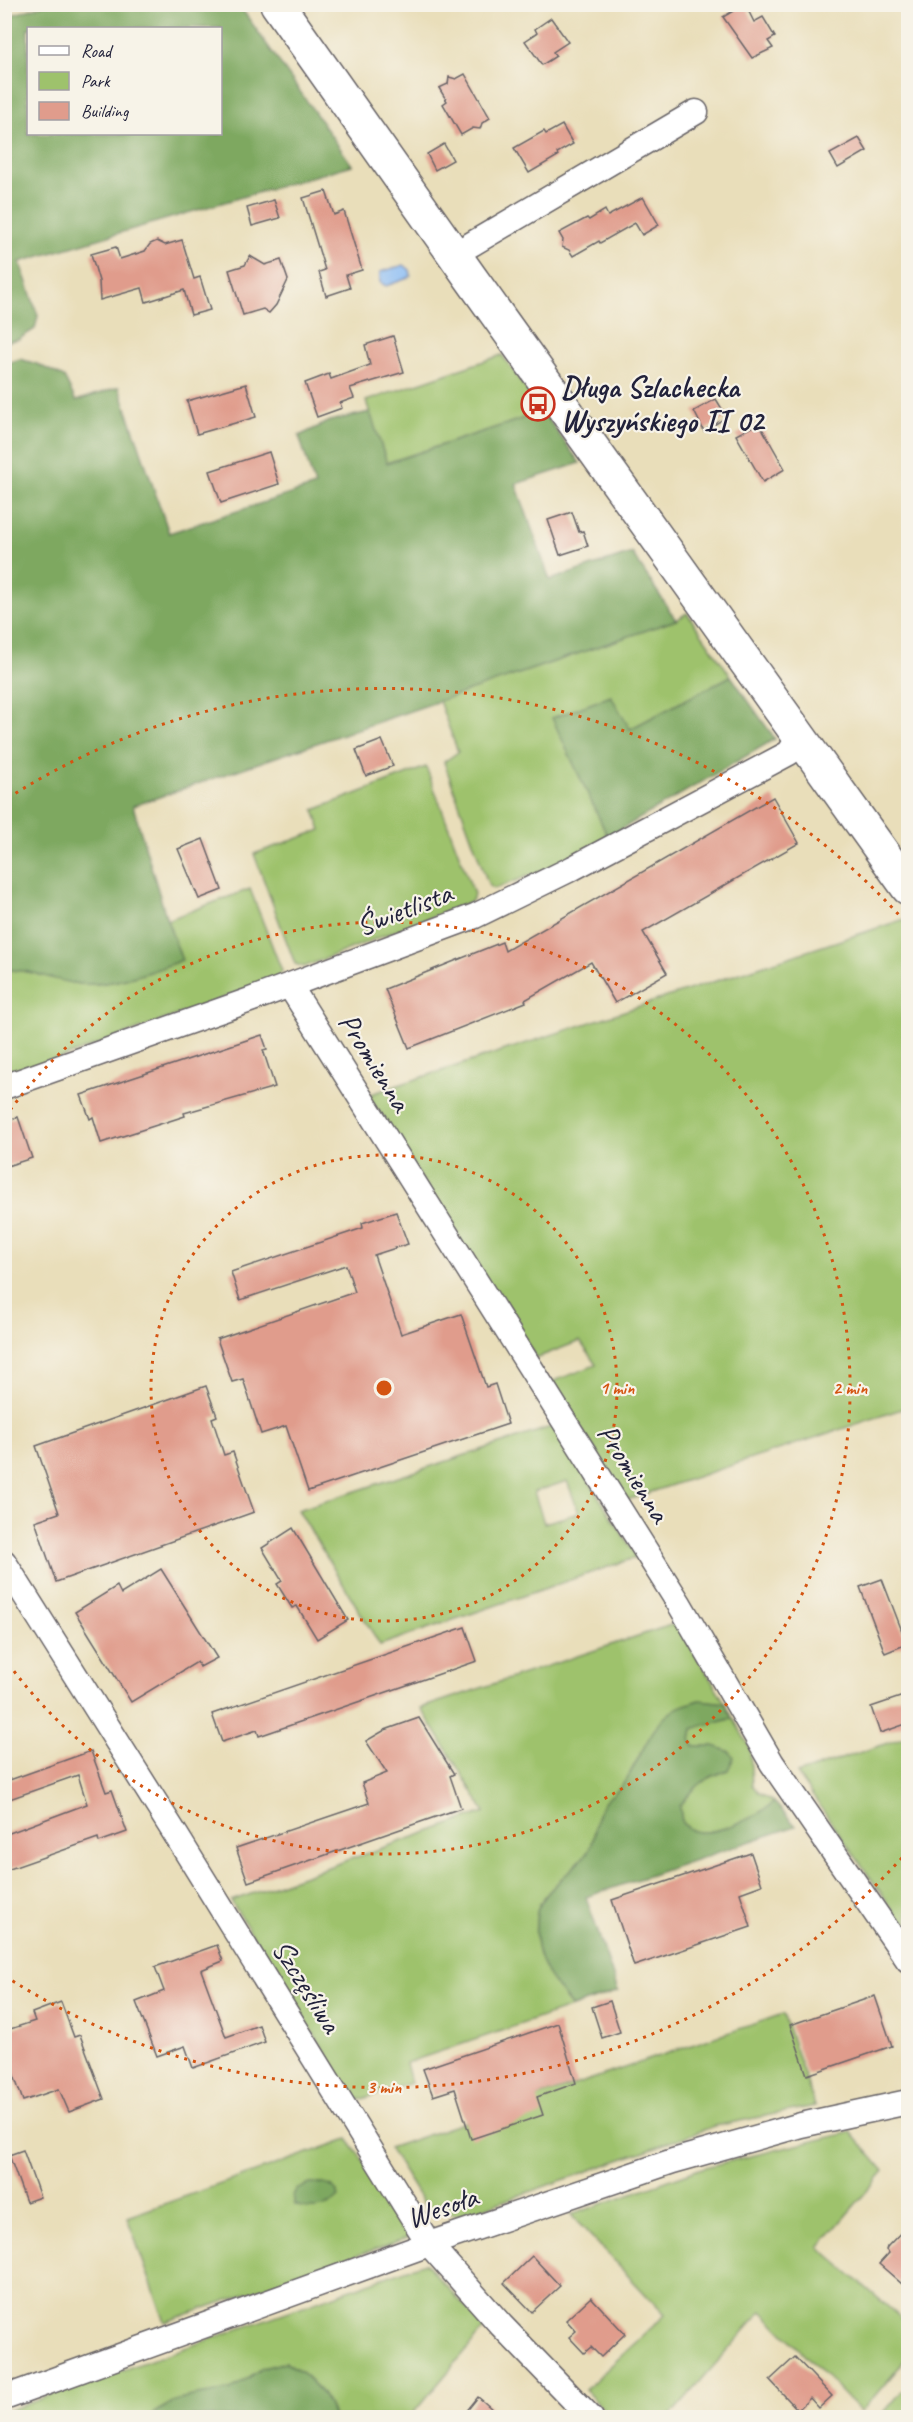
<svg xmlns="http://www.w3.org/2000/svg" width="913" height="2422" viewBox="0 0 913 2422" font-family="Caveat,sans-serif">
<style>
.green{fill:#9ec26c;stroke:#607254;stroke-width:1.5;fill-rule:evenodd}
.forest{fill:#7ea860;stroke:#50654e;stroke-width:1.5;fill-rule:evenodd}
.water{fill:#88bbf6;stroke:#556e98;stroke-width:1.5}
.building{fill:#e09c8c}
.lines{fill:none;stroke-linecap:round;stroke-linejoin:round}
.street-casing{stroke:#686467;stroke-width:27}
.secondary-casing{stroke:#686467;stroke-width:36}
.street{stroke:#fff;stroke-width:24}
.secondary{stroke:#fff;stroke-width:33}
.ring{fill:none;stroke:#d45411;stroke-width:3;stroke-dasharray:3 6}
.labels{text-anchor:middle;stroke-width:4.5;stroke-linejoin:round;paint-order:stroke}
.poi-label{font-size:30px;font-weight:bold;fill:#22223b;stroke:#f7f3e8;text-anchor:start}
.street-label{font-size:30px;fill:#22223b;stroke:#f7f3e8}
.centre{fill:#d45411;stroke:#f7f3e8;stroke-width:3}
.ring-label{font-size:18px;text-anchor:middle;font-weight:bold;fill:#d45411;stroke:#f7f3e8;stroke-width:4.5;stroke-linejoin:round;paint-order:stroke}
</style>
<rect width="100%" height="100%" fill="#f7f3e8"/>
<filter id="ink" filterUnits="userSpaceOnUse"><feTurbulence type="fractalNoise" baseFrequency=".0167" numOctaves="2"/><feDisplacementMap in="SourceGraphic" scale="12" xChannelSelector="R" yChannelSelector="G"/><feConvolveMatrix kernelMatrix="1 2 1 2 8 2 1 2 1" color-interpolation-filters="sRGB"/></filter>
<filter id="wash" filterUnits="userSpaceOnUse"><feTurbulence type="fractalNoise" baseFrequency=".008" numOctaves="4" result="noise"/><feDisplacementMap in="SourceGraphic" scale="24" xChannelSelector="R" yChannelSelector="G"/><feGaussianBlur stdDeviation="1.35" result="paint"/><feColorMatrix in="noise" values="0 0 0 0 0 0 0 0 0 0 0 0 0 0 0 0 0 1.4 0 .05"/><feComposite in="paint" operator="in"/></filter>
<g filter="url(#wash)">
<rect width="100%" height="100%" fill="#e9deba"/>
<g class="green">
<path d="M502,355L543,412L386,463L366,401Z"/>
<path d="M687,613L731,676L630,729L553,718L608,837L552,867L494,889L489,886L444,762L458,752L439,701L676,620Z"/>
<path d="M426,767L474,894L472,901L304,967L295,964L254,854L321,830L314,810Z"/>
<path d="M250,889L282,971L277,978L5,1079V970C32,969 47,979 73,983C106,989 151,972 181,960L167,920Z"/>
<path d="M905,919L908,924V1407L627,1500L551,1382L596,1365L580,1341L536,1358L368,1095Z"/>
<path d="M554,1426L637,1557L380,1645L298,1510ZM567,1481L579,1513L544,1523L534,1492Z"/>
<path d="M677,1623L725,1703C660,1691 651,1740 624,1783C616,1796 604,1797 598,1814C594,1826 596,1838 590,1849C580,1866 540,1892 537,1912C530,1955 547,1975 572,2007L406,2063L411,2083L356,2101L231,1901L485,1812L421,1708Z"/>
<path d="M733,1718L750,1748L752,1785L759,1793L774,1802C760,1816 714,1837 694,1831C691,1830 686,1826 682,1823L680,1806L700,1782L728,1770L714,1746H694L691,1739L693,1729C705,1723 719,1723 733,1718Z"/>
<path d="M908,1736V1931L797,1774Z"/>
<path d="M783,2014L815,2106L715,2126L461,2216L425,2206L389,2148Z"/>
<path d="M851,2132L884,2171L819,2247L908,2324V2339L903,2346L907,2358L861,2412L762,2311L669,2417H611L585,2390L665,2315L571,2215L705,2167Z"/>
<path d="M348,2139L403,2218L410,2232L407,2238L165,2322L127,2217Z"/>
<path d="M425,2263L485,2328L410,2417H333C326,2393 308,2375 286,2362L263,2368L230,2390L175,2401L147,2417L5,2418L4,2412Z"/>
<path d="M908,2384V2417H880Z"/>
</g>
<g class="forest">
<path d="M47,4L239,5L352,165L20,262L38,316L35,329L19,339L5,342V17ZM28,28H220V134H28Z"/>
<path d="M20,359L37,364L64,377L76,401L119,387L169,533L315,486L299,436L330,421L370,412L387,463L543,412L580,463L516,484L550,580L632,553L676,620L133,806L167,920L182,960C151,972 106,989 73,983C47,979 32,969 5,970L4,364Z"/>
<path d="M731,676L775,739L608,837L552,718L611,696L630,729Z"/>
<path d="M700,1700L725,1703L733,1718C719,1723 705,1723 693,1729L691,1739L694,1746H714L730,1752L734,1757L728,1770C704,1778 695,1786 680,1806L682,1823C686,1826 691,1830 694,1831C714,1837 760,1816 774,1802L796,1826L586,1897L618,1991L572,2007C546,1973 531,1958 537,1913C539,1894 579,1866 589,1850C596,1839 594,1827 598,1815C603,1798 614,1796 623,1784C642,1759 647,1728 674,1710C681,1705 692,1703 700,1700Z"/>
<path d="M310,2184C323,2183 334,2183 339,2197C327,2209 310,2211 295,2205L293,2195L296,2190Z"/>
<path d="M286,2362C308,2375 326,2393 333,2417H147L175,2401L191,2396L230,2390L263,2368Z"/>
</g>
<path class="water" d="M404,265L410,270L411,276L408,278L386,286L380,282V272Z"/>
<g id="blocks">
<g class="building">
<path d="M745,4L754,22L763,17L775,37L768,41L773,48L752,58L723,17Z"/>
<path d="M551,18L568,42L553,52L556,56L542,65L525,41L537,33L535,29Z"/>
<path d="M465,74L490,118L482,123L480,129L473,128L461,135L443,104L447,101L439,88L448,84L449,77L456,79Z"/>
<path d="M562,125L573,144L557,153L558,156L529,173L514,148L544,131L546,134Z"/>
<path d="M859,138L867,151L838,168L830,154Z"/>
<path d="M444,144L453,160L435,170L427,154Z"/>
<path d="M326,191L334,215L344,211L362,270L346,275L350,288L326,296L319,272L325,270L303,198Z"/>
<path d="M643,197L659,225L642,235L635,223L600,243L599,241L573,256L569,250L562,247L563,240L559,233L587,218L589,220L605,210L608,216Z"/>
<path d="M274,200L280,218L252,226L247,208Z"/>
<path d="M182,240L194,279L200,277L210,310L191,315L184,290L146,302L142,288L100,300L99,281L91,254L116,247L120,259L145,251L150,244L157,241L165,245Z"/>
<path d="M250,256L265,265L281,260L288,280L276,305L269,313L263,309L243,315L229,270L245,265Z"/>
<path d="M393,336L404,372L350,388L354,398L340,403L342,408L317,417L305,383L329,374L331,379L370,365L365,345Z"/>
<path d="M246,384L256,417L197,434L187,401Z"/>
<path d="M716,399L727,417L704,431L694,411Z"/>
<path d="M759,423L785,469L763,482L736,435Z"/>
<path d="M269,452L279,484L221,503L210,471Z"/>
<path d="M572,512L579,532L583,531L588,546L560,555L548,520Z"/>
<path d="M382,740L393,766L366,776L356,750Z"/>
<path d="M773,797L799,843L643,932L667,973L615,1003L591,962L525,1000L526,1002L409,1048L385,989L502,942L505,951Z"/>
<path d="M203,839L222,890L199,899L178,849Z"/>
<path d="M262,1035L267,1049L263,1050L275,1087L184,1113L185,1116L101,1143L93,1117L90,1119L81,1095Z"/>
<path d="M18,1117L32,1158L4,1167V1121Z"/>
<path d="M396,1212L408,1244L374,1255L401,1334L461,1314L486,1387L495,1384L508,1424L308,1491L286,1426L261,1434L243,1379L232,1382L217,1339L355,1292L346,1265L240,1300L231,1272L363,1228L362,1223Z"/>
<path d="M206,1386L217,1416L212,1418L224,1455L233,1452L254,1512L56,1582L35,1521L59,1513L36,1446Z"/>
<path d="M293,1528L348,1620L317,1639L297,1606L292,1608L277,1584L282,1581L262,1548Z"/>
<path d="M161,1569L217,1658L200,1667L197,1662L131,1702L75,1612L117,1586L121,1594Z"/>
<path d="M882,1579L907,1644L885,1653L860,1587Z"/>
<path d="M465,1627L477,1661L259,1736L257,1730L222,1742L212,1714Z"/>
<path d="M909,1694V1723L880,1733L871,1707Z"/>
<path d="M419,1718L454,1774L450,1776L461,1808L248,1882L236,1848L369,1803L362,1783L387,1773L366,1741L385,1730Z"/>
<path d="M91,1751L106,1792L112,1790L127,1832L99,1842L98,1838L4,1871V1835L87,1804L78,1775L4,1801V1782Z"/>
<path d="M751,1853L762,1885L740,1893L751,1927L634,1966L612,1900Z"/>
<path d="M217,1945L223,1961L201,1970L226,2037L259,2025L265,2042L193,2068L185,2046L157,2056L136,2002L164,1991L155,1967Z"/>
<path d="M875,1996L892,2046L807,2075L790,2025Z"/>
<path d="M610,2001L620,2032L602,2038L592,2007Z"/>
<path d="M61,2002L74,2037L80,2035L104,2099L69,2112L59,2089L23,2101L11,2067L4,2069V2031L35,2021L32,2013Z"/>
<path d="M558,2023L576,2083L537,2097L543,2115L471,2139L455,2089L433,2096L423,2069Z"/>
<path d="M23,2150L40,2197L26,2202L9,2155Z"/>
<path d="M909,2224V2290L879,2264L889,2253L886,2250L887,2247Z"/>
<path d="M532,2256L560,2286L532,2312L504,2283Z"/>
<path d="M591,2297L625,2334L601,2357L591,2347L584,2353L569,2337L576,2331L566,2320Z"/>
<path d="M795,2357L832,2396L819,2408L810,2398L798,2410L770,2380Z"/>
<path d="M478,2397L484,2402L502,2418H461Z"/>
</g>
</g>
</g>
<g filter="url(#ink)">
<use href="#blocks" fill-opacity="0" stroke="#686467" stroke-width="1.5"/>
<g class="lines">
<defs>
<g id="street">
<path d="M453,255L696,112"/>
<path d="M290,986L680,1605L772,1763L908,1960"/>
<path d="M4,1087L250,1000L475,916L573,868L789,753L799,737"/>
<path d="M4,1562L176,1835L429,2244L501,2325L591,2418"/>
<path d="M4,2398L429,2244L673,2161L801,2125L908,2102"/>
</g>
<path id="secondary" d="M277,4L470,277L908,888"/>
</defs>
<use href="#street" class="street-casing"/>
<use href="#secondary" class="secondary-casing"/>
<use href="#street" class="street"/>
<use href="#secondary" class="secondary"/>
</g>
</g>
<g class="ring">
<circle cx="384" cy="1388" r="233"/>
<path d="M5 1117A466 466 0 1 1 5 1659"/>
<path d="M908 1851A699 699 0 0 1 8 1978M8 798A699 699 0 0 1 908 925"/>
</g>
<defs>
<symbol id="bus-ring" viewBox="-11 -11 22 22"><circle r="9.5" fill="#f7f3e8" stroke="#c8321e" stroke-width="1.5"/><path d="M-5-6H5V4H4V6H2V4H-2V6H-4V4H-5ZM-3.5-4V0h7V-4ZM-3.5 1.2v1.5H-2V1.2ZM2 1.2v1.5H3.5V1.2Z" fill="#c8321e"/></symbol>
</defs>
<g fill-rule="evenodd">
<use href="#bus-ring" x="519" y="385" width="38" height="38"/>
</g>
<g class="labels">
<g class="poi-label">
<text x="561" y="397">Długa Szlachecka<tspan x="561" dy="34">Wyszyńskiego II 02</tspan></text>
</g>
<g class="street-label">
<text transform="translate(404 909) rotate(-21)" y="10">Świetlista</text>
<text transform="translate(375 1062) rotate(58)" y="10">Promienna</text>
<text transform="translate(634 1473) rotate(58)" y="10">Promienna</text>
<text transform="translate(307 1986) rotate(58)" y="10">Szczęśliwa</text>
<text transform="translate(442 2207) rotate(-19)" y="10">Wesoła</text>
</g>
</g>
<circle cx="384" cy="1388" r="9" class="centre"/>
<g class="ring-label">
<text x="617" y="1394">1 min</text>
<text x="850" y="1394">2 min</text>
<text x="384" y="2093">3 min</text>
</g>
<rect width="913" height="2422" fill="none" stroke="#f7f3e8" stroke-width="24"/>
<rect x="27" y="27" width="195" height="108" fill="#f7f3e8" stroke="#a29fa3" stroke-width="1.5"/>
<rect x="39" y="46" width="30" height="9" fill="#ffffff" stroke="#a29fa3" stroke-width="1.5"/>
<text x="81" y="57" font-size="18" fill="#22223b">Road</text>
<rect x="39" y="72" width="30" height="18" fill="#9ec26c" stroke="#a29fa3" stroke-width="1.5"/>
<text x="81" y="87" font-size="18" fill="#22223b">Park</text>
<rect x="39" y="102" width="30" height="18" fill="#e09c8c" stroke="#a29fa3" stroke-width="1.5"/>
<text x="81" y="117" font-size="18" fill="#22223b">Building</text>
</svg>
